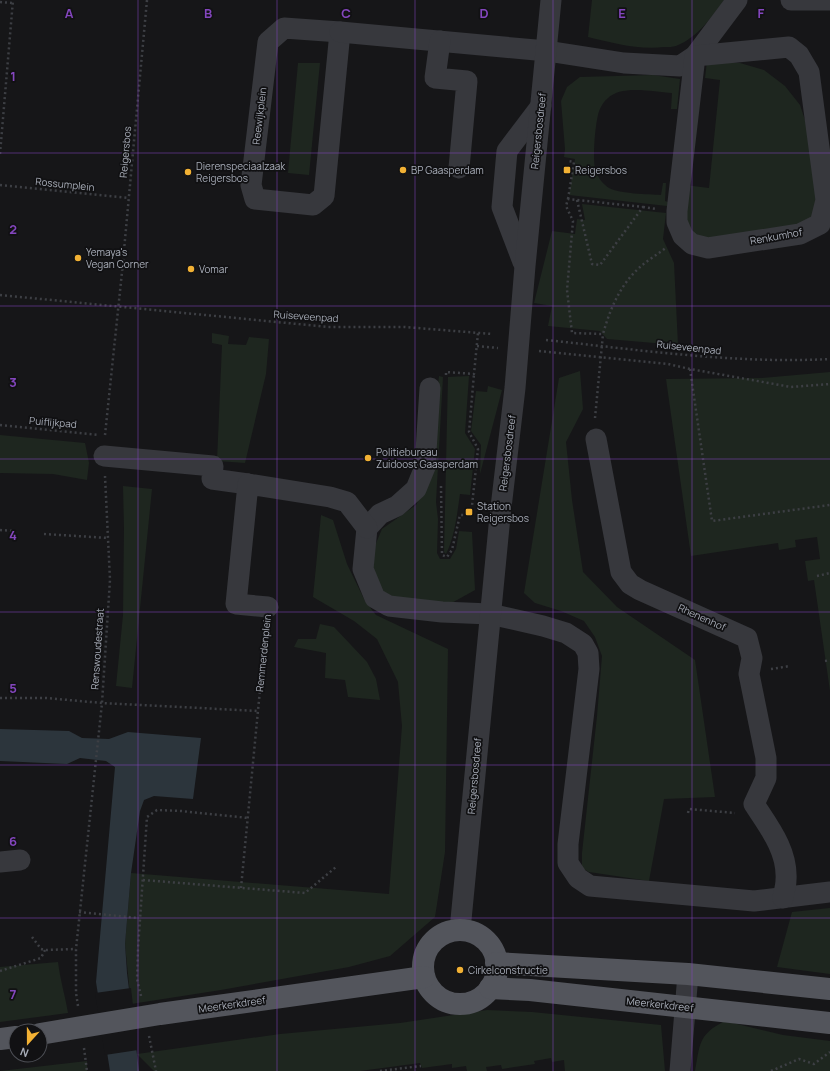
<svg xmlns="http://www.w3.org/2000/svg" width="830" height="1071" viewBox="0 0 830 1071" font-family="Manrope,sans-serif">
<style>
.green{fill:#1e261f}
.water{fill:#2c353c}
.pier{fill:#161618}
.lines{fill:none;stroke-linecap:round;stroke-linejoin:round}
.path{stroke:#3d3f44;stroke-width:2.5;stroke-dasharray:2 3;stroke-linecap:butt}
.minor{stroke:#37383d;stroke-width:21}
.major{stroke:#53555c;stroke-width:22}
.grid{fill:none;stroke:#8446be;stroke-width:1;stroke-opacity:0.55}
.poi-dot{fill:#f2b134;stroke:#111113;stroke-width:1.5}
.labels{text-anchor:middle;stroke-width:3.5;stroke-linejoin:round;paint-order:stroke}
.street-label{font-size:10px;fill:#a8adb8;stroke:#111113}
.poi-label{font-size:10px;fill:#a8adb8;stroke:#111113;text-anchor:start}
.grid-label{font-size:13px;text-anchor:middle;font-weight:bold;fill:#8446be;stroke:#111113;stroke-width:3.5;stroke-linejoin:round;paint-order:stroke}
</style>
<rect width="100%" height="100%" fill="#161618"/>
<g class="green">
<path d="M592,0H724C712,17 697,38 676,46C673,47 668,47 664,47C638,50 613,43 588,37Z"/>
<path d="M707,61L740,63L764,70L785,86L800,105L807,126L817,205L813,223L706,242L696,236L685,221V185L709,188L720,80L705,78Z"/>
<path d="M298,63H320L309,175L288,173Z"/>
<path d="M653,75L680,79L677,109H671L672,93C653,92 621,84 607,99C603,102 599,110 598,115C595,127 592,161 596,172C598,178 604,185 609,188C620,194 648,194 661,195L663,183H666L665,201L668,202L667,206L569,195L575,159L564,157L565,149L561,101L567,87L580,77Z"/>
<path d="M582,204L666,213L663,239L674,263L678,345L607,339L600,331L548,326L552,306L534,303L552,231L575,234L577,219L585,220Z"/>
<path d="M212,333L229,336L228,344L246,345L249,337L269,339L266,374L245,463L217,461L222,345L212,343Z"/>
<path d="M580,371L583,409L566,442L572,500L583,572L617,607L695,660L715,797L664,799L649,881L589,872L582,868V853L597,716L602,656L595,637L584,621L561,611L535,603L524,593L559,378Z"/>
<path d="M830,372V691L814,580L808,581L805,561L820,559L817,537L795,540L796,547L779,550L778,543L691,556L666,379L762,378Z"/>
<path d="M439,376L443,377L436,502L438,519L437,553L440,559H450L456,549L459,531L472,532L475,590L448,605L398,599L384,592L377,582L372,563L374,548L382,529L416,505L428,481Z"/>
<path d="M469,376L465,433L475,449L470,495L460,494C457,514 455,536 446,554L444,552L448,377Z"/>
<path d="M488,386L502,390L480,474L481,445L471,431L476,391L487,392Z"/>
<path d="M0,435L85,443L89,463L87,480L53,474L0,473Z"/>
<path d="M123,486L152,489L132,688L116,686L123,615L124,528Z"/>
<path d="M321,515L333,520L347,564L365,601L376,615L448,649L445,852L435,917L390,956L349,967L221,990L131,1004L125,944L131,873L389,894L402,726L398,682L377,639L354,621L313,597Z"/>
<path d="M320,624L334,627L367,662L376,679L380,700L348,697L345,680L325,678L326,653L294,647L298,639H316Z"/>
<path d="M830,908V974L777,967L792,912Z"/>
<path d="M58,962C60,979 65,995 68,1013L0,1022V967Z"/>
<path d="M487,1010L532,1012L661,1025L665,1071H565L564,1060L552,1062L551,1058L534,1061L535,1064L502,1069L501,1065L486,1067L487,1071H467L466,1066L452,1068V1064L422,1068L420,1063L360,1071H154L137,1054L280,1034L400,1023Z"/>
<path d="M723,1022L733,1023L783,1035L830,1041V1071H695C700,1045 698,1035 723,1022Z"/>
<path d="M87,1061V1071H0Z"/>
</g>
<path class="water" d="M0,729L69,731L82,738L109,739L128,732L201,738L193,799L154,796L144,800L140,811L131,873L125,944L127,973L139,1071H110L96,982L115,767L106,761L80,758L67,764L0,761Z"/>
<path class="pier" d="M131,988L138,1050L105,1055L95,993Z"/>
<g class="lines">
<g class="path">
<path d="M0,2L12,3"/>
<path d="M0,154L13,0"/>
<path d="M0,185L129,198"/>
<path d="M568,199L574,162L568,161"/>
<path d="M577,200L592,264L600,265L643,207L568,199L566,206L573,221L567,290L572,333L603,334C610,309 620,285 640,267C648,260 658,254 667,247"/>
<path d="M643,207L656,209"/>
<path d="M0,295L328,327H405L492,334"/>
<path d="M546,340C641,350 735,364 830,359"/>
<path d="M477,346L498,348"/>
<path d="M539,351L668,364L690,369L791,387L830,384"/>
<path d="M690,369L712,521L830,505"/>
<path d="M446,375V372L474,374L478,333"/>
<path d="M595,418L603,334"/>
<path d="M0,425L99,435"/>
<path d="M105,435L122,272L147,0"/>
<path d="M441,486L442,555L447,557L452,550L460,515H471L478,449L469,432L474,374"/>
<path d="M0,530L14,531"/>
<path d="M44,534L108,538"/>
<path d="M817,576L830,573"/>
<path d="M825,661L830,660"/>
<path d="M771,669L790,666"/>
<path d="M0,698H46L102,703L258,711"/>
<path d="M688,813L689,809L735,813"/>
<path d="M143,880L305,893L336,867"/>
<path d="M241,888L266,627"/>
<path d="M79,912L139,918"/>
<path d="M32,937L41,949L45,950L76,949"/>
<path d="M0,971L41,958L45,950"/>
<path d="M141,996L137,979L138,949L147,817L157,810L181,811L248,818"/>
<path d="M78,1006L76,993V949L102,703L110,580L105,476"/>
<path d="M149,1036L156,1071"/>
<path d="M84,1048L87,1071"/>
<path d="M380,1071L421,1066"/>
<path d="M771,1071L799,1059L814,1064L830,1052"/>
</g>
<g class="minor">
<path d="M791,0H830"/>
<path d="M284,28L340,32L324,196L313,205L255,199L251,185L268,42Z"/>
<path d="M340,32L547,51L624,63L680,66L695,56L737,0"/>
<path d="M440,41L435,78L467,81L459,168"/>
<path d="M789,47L799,55L809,72L826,200L820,224L800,234L708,248L692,244L683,236L677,222V211L695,56Z"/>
<path d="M523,262L502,207L507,151L541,106"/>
<path d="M430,388L425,467L416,489L397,506L380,514L367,528L363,569L375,598L389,606L442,612L490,614L543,626L566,633L583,644L588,653L589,669L568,844V863L578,878L590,886L754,901L830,892"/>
<path d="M596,439L621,572L630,584L640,590L747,638L752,658L749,674L766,758V778L754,804C769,827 788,851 786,880C786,886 784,892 783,898"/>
<path d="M104,456L213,466L212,479L248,484"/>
<path d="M268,607L236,604L248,484L330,497L347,502L367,528"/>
<path d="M0,862L20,860"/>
<path d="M460,930L500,516L515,388L525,266L551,0"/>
<path d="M680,1071L688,974"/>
</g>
<g class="major">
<circle cx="460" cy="967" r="37"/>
<path d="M496,963L688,974L830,989"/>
<path d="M490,988L530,990L830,1023"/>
<path d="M40,1034L160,1014L424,977"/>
<path d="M0,1039L16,1037"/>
</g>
</g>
<path class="grid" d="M138,0V1071M277,0V1071M415,0V1071M553,0V1071M692,0V1071M0,153H830M0,306H830M0,459H830M0,612H830M0,765H830M0,918H830"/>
<g class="poi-dot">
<circle cx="403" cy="170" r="4"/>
<rect x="563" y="166" width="8" height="8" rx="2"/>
<circle cx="188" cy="172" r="4"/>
<circle cx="78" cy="258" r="4"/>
<circle cx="191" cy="269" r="4"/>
<circle cx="368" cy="458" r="4"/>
<rect x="465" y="508" width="8" height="8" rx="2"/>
<circle cx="460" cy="970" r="4"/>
</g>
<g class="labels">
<g class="street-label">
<text transform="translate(259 116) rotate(-83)" y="4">Reewijkplein</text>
<text transform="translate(538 131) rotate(-84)" y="4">Reigersbosdreef</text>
<text transform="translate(125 152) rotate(-85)" y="4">Reigersbos</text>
<text transform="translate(65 184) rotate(6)" y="4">Rossumplein</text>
<text transform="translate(776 236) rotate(-10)" y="4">Renkumhof</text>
<text transform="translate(306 316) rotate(4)" y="4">Ruiseveenpad</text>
<text transform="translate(689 347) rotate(6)" y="4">Ruiseveenpad</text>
<text transform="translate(53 422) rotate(5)" y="4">Puiflijkpad</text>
<text transform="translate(507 453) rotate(-83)" y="4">Reigersbosdreef</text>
<text transform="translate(702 617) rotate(24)" y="4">Rhenenhof</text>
<text transform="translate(97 649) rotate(-86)" y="4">Renswoudestraat</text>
<text transform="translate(263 653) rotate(-84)" y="4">Remmerdenplein</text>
<text transform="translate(474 776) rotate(-85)" y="4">Reigersbosdreef</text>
<text transform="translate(232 1004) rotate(-8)" y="4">Meerkerkdreef</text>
<text transform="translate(660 1004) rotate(6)" y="4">Meerkerkdreef</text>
</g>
<g class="poi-label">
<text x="196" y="170">Dierenspeciaalzaak<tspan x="196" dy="12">Reigersbos</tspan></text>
<text x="411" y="174">BP Gaasperdam</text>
<text x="575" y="174">Reigersbos</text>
<text x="86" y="256">Yemaya's<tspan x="86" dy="12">Vegan Corner</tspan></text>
<text x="199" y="273">Vomar</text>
<text x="376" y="456">Politiebureau<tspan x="376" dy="12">Zuidoost Gaasperdam</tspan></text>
<text x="477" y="510">Station<tspan x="477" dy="12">Reigersbos</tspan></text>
<text x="468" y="974">Cirkelconstructie</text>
</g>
</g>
<g class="grid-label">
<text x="69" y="18">A</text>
<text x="208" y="18">B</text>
<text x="346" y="18">C</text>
<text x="484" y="18">D</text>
<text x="622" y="18">E</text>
<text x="761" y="18">F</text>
<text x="13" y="81">1</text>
<text x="13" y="234">2</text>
<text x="13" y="387">3</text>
<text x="13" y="540">4</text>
<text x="13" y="693">5</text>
<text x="13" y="846">6</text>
<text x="13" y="999">7</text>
</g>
<g transform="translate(28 1043) rotate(201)"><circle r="19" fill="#111113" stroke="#4d4f55"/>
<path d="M0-3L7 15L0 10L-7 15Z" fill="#f2b134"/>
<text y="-6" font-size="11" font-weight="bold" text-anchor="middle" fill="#a8adb8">N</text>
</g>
</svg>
